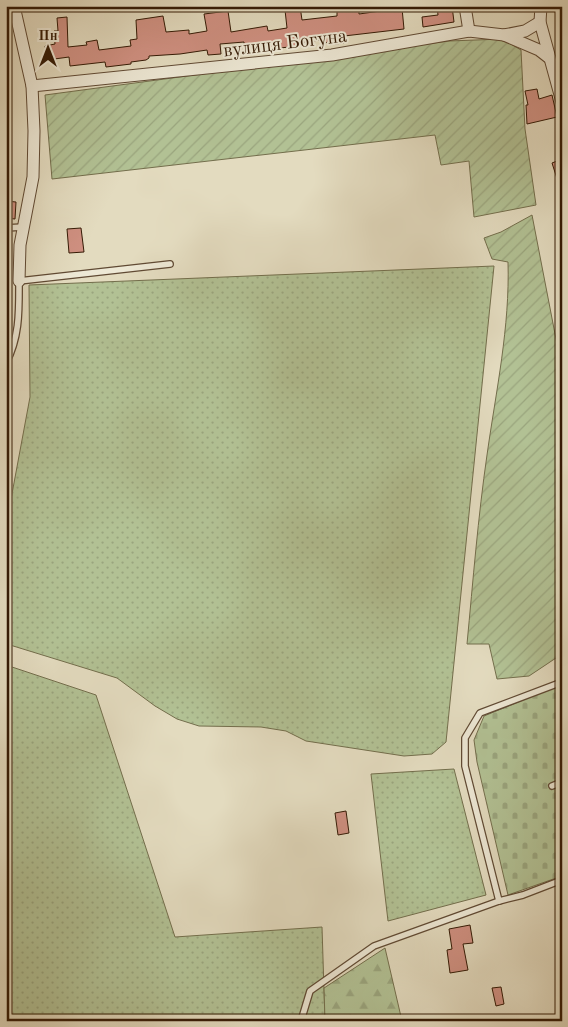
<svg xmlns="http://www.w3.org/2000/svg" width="568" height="1027" viewBox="0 0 568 1027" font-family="'Old Standard TT',serif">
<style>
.grass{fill:url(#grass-dots);stroke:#736e4c}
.forest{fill:url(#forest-firs);stroke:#736e4c}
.cemetery{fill:url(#cemetery-stones);stroke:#736e4c}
.garden{fill:url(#garden-furrows);stroke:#736e4c}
.building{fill:#cf9081;stroke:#341a05}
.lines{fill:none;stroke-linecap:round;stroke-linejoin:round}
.lane-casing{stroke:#604a34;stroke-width:8}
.street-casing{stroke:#604a34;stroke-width:13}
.lane{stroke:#ede8d5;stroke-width:5.5}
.street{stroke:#ede8d5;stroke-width:11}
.labels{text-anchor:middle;stroke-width:4;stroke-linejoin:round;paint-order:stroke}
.street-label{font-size:19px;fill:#341a05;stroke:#ede8d5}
</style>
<defs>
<pattern id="grass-dots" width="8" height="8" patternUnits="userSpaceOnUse" patternTransform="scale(1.25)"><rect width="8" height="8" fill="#b2c194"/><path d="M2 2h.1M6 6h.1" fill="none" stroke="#9aa57e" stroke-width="1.8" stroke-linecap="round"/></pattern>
<pattern id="forest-firs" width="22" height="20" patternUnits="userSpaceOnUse" patternTransform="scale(1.25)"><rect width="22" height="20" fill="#b2c194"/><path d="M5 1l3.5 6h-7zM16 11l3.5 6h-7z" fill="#9aa57e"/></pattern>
<pattern id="cemetery-stones" width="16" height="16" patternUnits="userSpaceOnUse" patternTransform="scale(1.25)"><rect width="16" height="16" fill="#b2c194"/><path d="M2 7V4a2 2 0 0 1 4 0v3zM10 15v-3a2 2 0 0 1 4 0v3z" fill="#9aa57e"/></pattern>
<pattern id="garden-furrows" width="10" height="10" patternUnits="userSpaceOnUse" patternTransform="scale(1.25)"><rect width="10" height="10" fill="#b2c194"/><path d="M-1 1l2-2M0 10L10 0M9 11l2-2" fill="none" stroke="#9aa57e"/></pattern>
</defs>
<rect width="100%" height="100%" fill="#e3dbbf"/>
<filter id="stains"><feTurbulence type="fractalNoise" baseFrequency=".004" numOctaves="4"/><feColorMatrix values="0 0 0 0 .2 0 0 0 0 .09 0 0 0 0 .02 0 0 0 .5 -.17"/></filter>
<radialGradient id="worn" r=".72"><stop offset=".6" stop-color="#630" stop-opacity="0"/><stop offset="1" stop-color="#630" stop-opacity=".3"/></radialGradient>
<g class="grass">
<path d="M494,266L446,742L432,754L404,756L306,741L286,731L261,727L199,726L177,719L155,706L117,678L10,645L6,641V526L30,397L29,285Z"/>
<path d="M6,665L96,695L175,937L322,927L325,1021H6Z"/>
<path d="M454,769L486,895L388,921L371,774Z"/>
</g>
<path class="forest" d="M385,948L402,1021H325L324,988Z"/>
<path class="cemetery" d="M562,684V876L508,895L477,762L474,740L484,716Z"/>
<g class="garden">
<path d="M502,39L521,50L525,129L536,205L474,217L469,161L441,165L435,135L52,179L45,95L449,41Z"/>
<path d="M532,215L562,370V654L529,676L497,679L489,644H467C473,581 478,517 487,455C496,391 510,327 508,262L492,259L484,238L501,232Z"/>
</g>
<g class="building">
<path d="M290,6H300L302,20L337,16V9L343,8V6H354L355,10L359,9V14L402,8L404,29L344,36V43L335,44V42L321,43V40L298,43V46L271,49L270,44L244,46V42L220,44L221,54L208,55L207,50L180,54L149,56V58L146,60L131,62V64L106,67L105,62L70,66L69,57L47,60L45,46L55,44L54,31H58L57,18L67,17L68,47L87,45L86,42L97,40L99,50L131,46L130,40L137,39L136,20L163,16L166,32L189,30V34L207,31L204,14L228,11L231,32L267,26L268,31L287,28L285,10L290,9Z"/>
<path d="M437,6H452L454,22L423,27L422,17L438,15Z"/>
<path d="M537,89L539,99L552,95L557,117L527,124L526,105H528L525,91Z"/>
<path d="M562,159V187L560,188L552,163Z"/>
<path d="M6,201L16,202L15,219L6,218Z"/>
<path d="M81,228L84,252L69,253L67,229Z"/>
<path d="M346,811L349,833L338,835L335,813Z"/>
<path d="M470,925L473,943L463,944L468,970L450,973L447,950L452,949L449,929Z"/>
<path d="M501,987L504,1004L496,1006L492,988Z"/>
</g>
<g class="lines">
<defs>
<g id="lane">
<path d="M6,228L23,227"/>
<path d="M6,363C20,337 19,310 19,281L170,264"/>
<path d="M552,786L562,782"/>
<path d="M499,901L465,766V738L480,713L562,682"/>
<path d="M301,1021L310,991L374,946L499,901L523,895L562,880"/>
</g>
<g id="street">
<path d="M14,6L32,86L34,131L33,177L20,245L19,281"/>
<path d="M465,6L469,31"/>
<path d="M541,6L540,22L562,102"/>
<path d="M504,35L539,50L548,57"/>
<path d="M32,86L332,55L469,31L504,35L525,31L540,22"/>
</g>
</defs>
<use href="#lane" class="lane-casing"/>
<use href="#street" class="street-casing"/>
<use href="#lane" class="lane"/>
<use href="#street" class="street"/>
</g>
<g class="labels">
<g class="street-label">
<text transform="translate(285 42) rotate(-7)" y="7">вулиця Богуна</text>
</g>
</g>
<rect width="568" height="1027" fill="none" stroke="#e3dbbf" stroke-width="25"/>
<rect x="8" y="8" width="553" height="1012" fill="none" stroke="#341a05" stroke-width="2.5"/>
<rect x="12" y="12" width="543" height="1002" fill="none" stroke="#341a05"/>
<g transform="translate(48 48)" stroke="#ede8d5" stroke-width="4" paint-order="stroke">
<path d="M0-4L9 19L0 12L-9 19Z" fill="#341a05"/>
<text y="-8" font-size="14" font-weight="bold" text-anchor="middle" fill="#341a05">Пн</text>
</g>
<rect width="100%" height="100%" filter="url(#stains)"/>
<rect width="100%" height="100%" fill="url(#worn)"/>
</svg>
